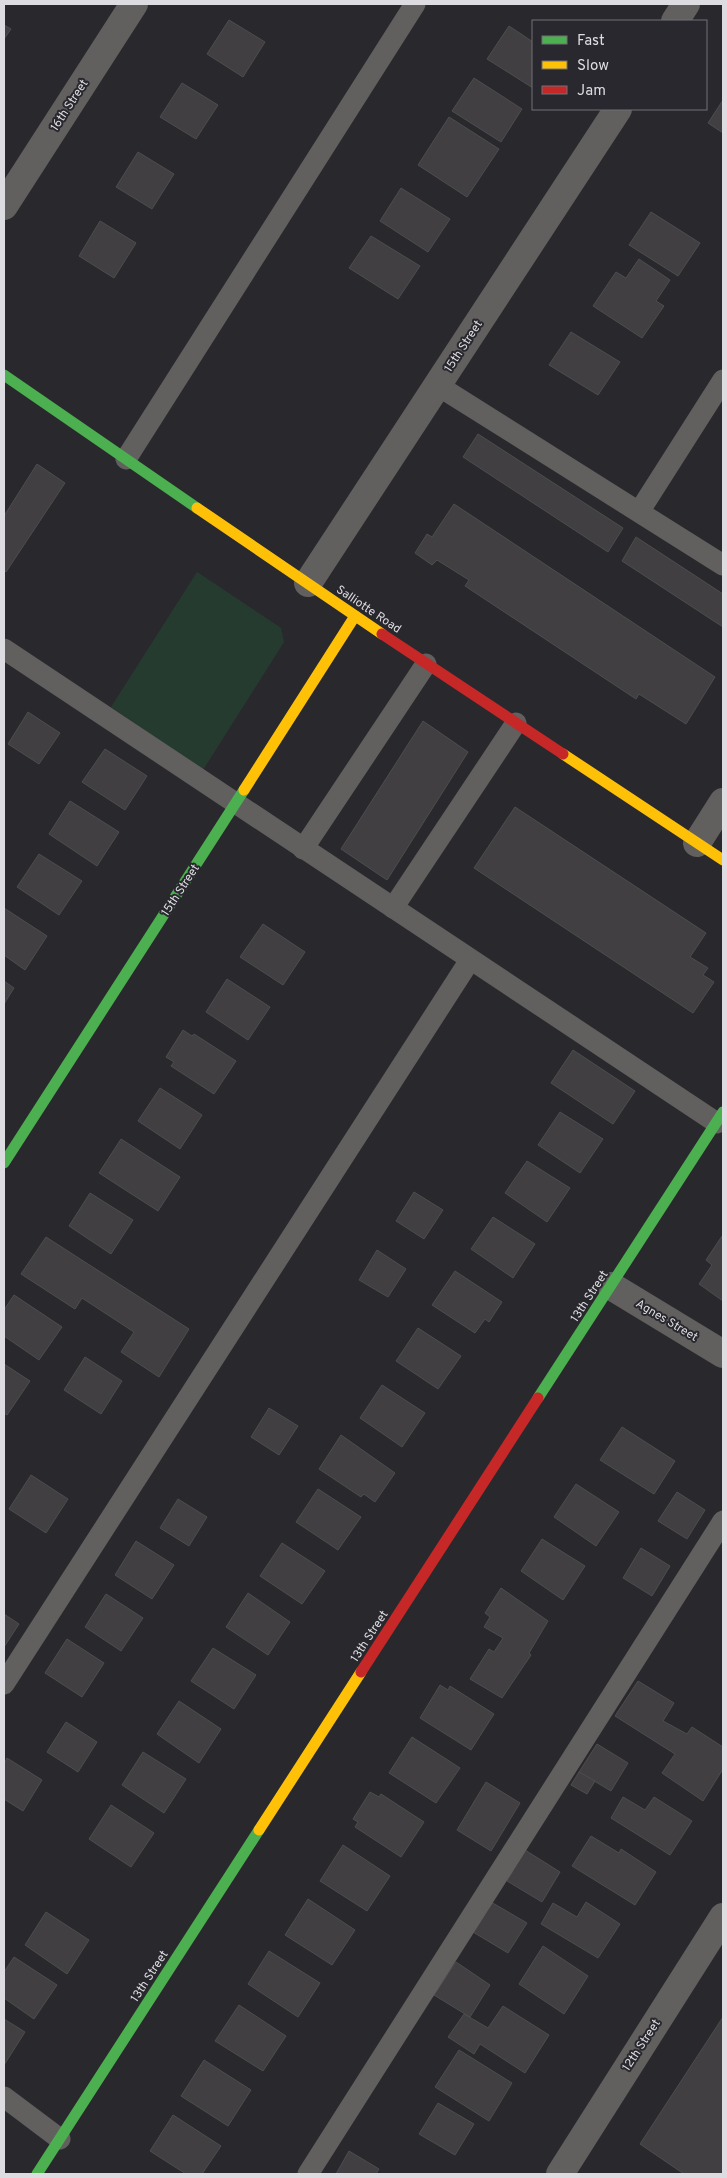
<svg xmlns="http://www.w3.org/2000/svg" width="727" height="2178" viewBox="0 0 727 2178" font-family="Overpass,sans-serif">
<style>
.green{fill:#263b30}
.building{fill:#413f41;stroke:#4e4d4e}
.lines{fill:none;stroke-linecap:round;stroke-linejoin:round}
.lane{stroke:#625f5f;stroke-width:21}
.street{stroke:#625f5f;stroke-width:28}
.fast{stroke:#4caf50;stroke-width:11}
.slow{stroke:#ffc107;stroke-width:11}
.jam{stroke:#c62828;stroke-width:11}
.labels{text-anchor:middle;stroke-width:4;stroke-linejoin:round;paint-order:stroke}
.street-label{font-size:12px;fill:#dddde1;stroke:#28282e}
</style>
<rect width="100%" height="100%" fill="#29292d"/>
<path class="green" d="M197,572L281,628L284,642L203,770L111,707Z"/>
<g class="building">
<path d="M229,20L265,42L243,77L207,54Z"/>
<path d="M4,25L11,29L4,39Z"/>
<path d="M509,26L533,42V88L487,59Z"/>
<path d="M474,78L522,109L501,142L452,111Z"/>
<path d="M182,83L218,105L196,139L160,117Z"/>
<path d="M723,100V133L708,123Z"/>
<path d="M449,117L499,149L467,197L418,165Z"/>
<path d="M138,152L174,174L152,209L116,187Z"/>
<path d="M401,188L450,219L428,252L380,221Z"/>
<path d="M651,212L700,243L678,276L629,245Z"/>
<path d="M100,221L136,243L114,278L79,256Z"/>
<path d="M371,236L420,266L398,299L349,268Z"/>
<path d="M639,259L670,280L656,301L664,306L642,338L593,306L616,272L626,278Z"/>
<path d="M571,332L620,362L598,395L549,365Z"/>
<path d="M478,434L623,528L608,552L463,457Z"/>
<path d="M37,464L65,483L6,572L4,570V516Z"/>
<path d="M454,504L715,677L686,724L639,694L636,699L465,586L469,580L437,560L432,565L415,553L427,534L432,537Z"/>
<path d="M636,537L723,594V627L622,561Z"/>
<path d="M28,712L60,733L39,764L8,744Z"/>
<path d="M423,721L468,752L387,880L341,849Z"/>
<path d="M105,749L147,776L125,810L82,782Z"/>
<path d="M70,801L119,832L97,866L49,834Z"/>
<path d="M515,807L706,933L690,957L708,968L703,975L714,982L693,1013L474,868Z"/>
<path d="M39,854L82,881L59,915L17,887Z"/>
<path d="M4,908L47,936L25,970L4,955Z"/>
<path d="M263,924L305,952L283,985L240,957Z"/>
<path d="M227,979L270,1007L248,1040L206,1012Z"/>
<path d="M4,981L14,988L4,1004Z"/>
<path d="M183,1030L192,1036L194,1034L236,1061L214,1094L171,1066L174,1062L166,1057Z"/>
<path d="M573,1050L635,1091L613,1124L551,1083Z"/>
<path d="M160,1088L202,1115L180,1149L138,1121Z"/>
<path d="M560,1112L603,1139L580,1173L538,1145Z"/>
<path d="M121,1139L180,1177L158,1211L99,1173Z"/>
<path d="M527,1161L570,1188L547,1222L505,1193Z"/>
<path d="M414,1192L443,1210L424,1239L396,1221Z"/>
<path d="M90,1193L133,1220L111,1254L69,1226Z"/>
<path d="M493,1217L535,1244L513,1278L471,1249Z"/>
<path d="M722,1236L723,1237V1301L699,1284L712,1265L706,1260Z"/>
<path d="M46,1237L189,1329L159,1377L121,1352L134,1332L82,1298L75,1309L21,1274Z"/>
<path d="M377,1250L406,1269L388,1297L359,1280Z"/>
<path d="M455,1271L502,1302L489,1322L485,1319L475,1333L432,1305Z"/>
<path d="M14,1295L62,1327L39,1360L4,1336V1310Z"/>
<path d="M418,1328L461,1356L438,1389L396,1361Z"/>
<path d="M85,1357L122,1381L101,1414L64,1390Z"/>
<path d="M4,1364L30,1381L7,1415L4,1413Z"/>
<path d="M382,1385L425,1413L402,1447L360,1418Z"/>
<path d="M269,1408L298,1426L279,1455L251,1437Z"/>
<path d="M622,1427L675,1461L654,1494L600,1460Z"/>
<path d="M341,1435L395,1473L375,1502L364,1494L361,1497L319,1469Z"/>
<path d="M31,1475L68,1499L46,1533L9,1509Z"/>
<path d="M576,1484L619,1512L596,1546L554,1517Z"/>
<path d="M318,1489L361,1517L338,1550L296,1522Z"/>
<path d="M677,1492L705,1510L687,1539L658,1521Z"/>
<path d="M178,1499L207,1517L189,1546L160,1528Z"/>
<path d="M542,1539L585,1566L563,1600L521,1571Z"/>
<path d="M136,1541L174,1565L152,1599L115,1575Z"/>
<path d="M282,1543L325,1571L302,1604L260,1576Z"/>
<path d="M641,1548L670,1566L652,1596L623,1578Z"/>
<path d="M501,1588L548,1621L529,1653L531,1655L502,1698L470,1679L489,1649L494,1652L503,1638L484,1627L490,1617L485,1613Z"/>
<path d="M248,1593L290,1622L268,1655L226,1627Z"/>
<path d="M106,1594L143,1618L121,1651L85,1627Z"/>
<path d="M4,1614L19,1624L4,1647Z"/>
<path d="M67,1639L104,1663L82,1697L45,1673Z"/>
<path d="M213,1648L256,1675L234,1709L191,1681Z"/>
<path d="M638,1681L674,1703L663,1721L687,1734L692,1727L723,1747V1769L703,1801L662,1773L675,1754L615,1716Z"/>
<path d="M440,1685L448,1690L450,1686L494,1714L471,1750L420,1718Z"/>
<path d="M179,1701L221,1729L199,1763L157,1734Z"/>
<path d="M66,1722L97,1742L78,1772L47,1752Z"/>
<path d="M412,1737L460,1768L436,1803L389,1773Z"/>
<path d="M597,1744L628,1763L611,1791L579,1772Z"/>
<path d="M143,1752L186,1779L164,1813L122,1785Z"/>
<path d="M7,1758L42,1780L23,1811L4,1799V1764Z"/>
<path d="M579,1772L595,1781L587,1794L571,1785Z"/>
<path d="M486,1782L520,1803L491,1851L457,1830Z"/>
<path d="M370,1792L379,1797L381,1794L424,1822L401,1857L355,1827L358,1822L353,1819Z"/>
<path d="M623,1797L645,1810L654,1797L692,1821L670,1855L611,1818Z"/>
<path d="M111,1805L154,1833L131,1867L89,1839Z"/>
<path d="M591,1836L619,1853L621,1849L656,1872L635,1905L572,1866Z"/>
<path d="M343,1845L390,1876L367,1911L320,1881Z"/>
<path d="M525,1850L560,1872L542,1902L507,1881Z"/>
<path d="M308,1899L355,1930L332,1965L285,1935Z"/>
<path d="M491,1902L527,1923L508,1953L473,1932Z"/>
<path d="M586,1902L620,1924L598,1958L541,1924L553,1903L577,1917Z"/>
<path d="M46,1912L89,1940L67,1974L25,1945Z"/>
<path d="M543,1946L588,1976L564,2014L519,1984Z"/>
<path d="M269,1951L320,1983L298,2017L248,1984Z"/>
<path d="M14,1957L57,1985L34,2019L4,1998V1972Z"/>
<path d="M456,1962L490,1985L470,2017L434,1995Z"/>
<path d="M239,2005L286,2036L263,2071L215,2041Z"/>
<path d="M503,2006L549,2035L525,2073L480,2044L474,2054L448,2037L464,2014L488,2028Z"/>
<path d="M723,2017V2174H684L640,2144Z"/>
<path d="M4,2019L25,2032L4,2065Z"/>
<path d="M459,2050L512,2083L489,2121L435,2087Z"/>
<path d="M204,2060L251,2090L228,2126L181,2096Z"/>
<path d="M438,2103L474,2124L455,2155L419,2134Z"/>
<path d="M173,2115L221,2146L202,2174H186L150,2151Z"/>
<path d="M349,2151L379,2169L376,2174H336Z"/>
</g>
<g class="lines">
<g class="lane">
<path d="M437,385L723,565"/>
<path d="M126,459L415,4"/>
<path d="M639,512L723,380"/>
<path d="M4,649L717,1123"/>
<path d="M303,849L426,664"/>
<path d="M393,908L516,723"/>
<path d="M4,1684L470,960"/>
<path d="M4,2097L60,2139"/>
<path d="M308,2174L723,1521"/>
</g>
<g class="street">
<path d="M675,21L686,4"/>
<path d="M4,206L134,4"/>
<path d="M308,583L618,109"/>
<path d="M697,843L723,802"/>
<path d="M611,1286L723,1354"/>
<path d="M560,2174L723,1917"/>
</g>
<g class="fast">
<path d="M4,375L197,508"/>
<path d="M4,1163L244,790"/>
<path d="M538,1398L723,1112"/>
<path d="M37,2174L259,1830"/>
</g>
<g class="slow">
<path d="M197,508L382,634"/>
<path d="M563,754L723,860"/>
<path d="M244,790L355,616"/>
<path d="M259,1830L361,1672"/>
</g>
<g class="jam">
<path d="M382,634L563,754"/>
<path d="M361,1672L538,1398"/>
</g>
</g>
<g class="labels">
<g class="street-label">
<text transform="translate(69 105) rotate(-57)" y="4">16th Street</text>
<text transform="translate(463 346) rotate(-57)" y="4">15th Street</text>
<text transform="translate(369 609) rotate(34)" y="4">Salliotte Road</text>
<text transform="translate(180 890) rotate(-57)" y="4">15th Street</text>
<text transform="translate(589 1296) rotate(-57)" y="4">13th Street</text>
<text transform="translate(667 1320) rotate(31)" y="4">Agnes Street</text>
<text transform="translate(369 1636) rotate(-57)" y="4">13th Street</text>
<text transform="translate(149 1976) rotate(-57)" y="4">13th Street</text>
<text transform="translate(641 2045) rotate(-57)" y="4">12th Street</text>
</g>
</g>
<rect width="727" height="2178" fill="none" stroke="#dddde1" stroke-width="10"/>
<rect x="532" y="20" width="175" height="90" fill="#28282e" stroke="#707076"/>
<rect x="542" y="36" width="25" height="8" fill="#4caf50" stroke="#707076"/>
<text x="577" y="45" font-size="15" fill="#dddde1">Fast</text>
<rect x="542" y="61" width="25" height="8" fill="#ffc107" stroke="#707076"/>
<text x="577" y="70" font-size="15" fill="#dddde1">Slow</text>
<rect x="542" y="86" width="25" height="8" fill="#c62828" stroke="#707076"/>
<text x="577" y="95" font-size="15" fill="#dddde1">Jam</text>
</svg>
